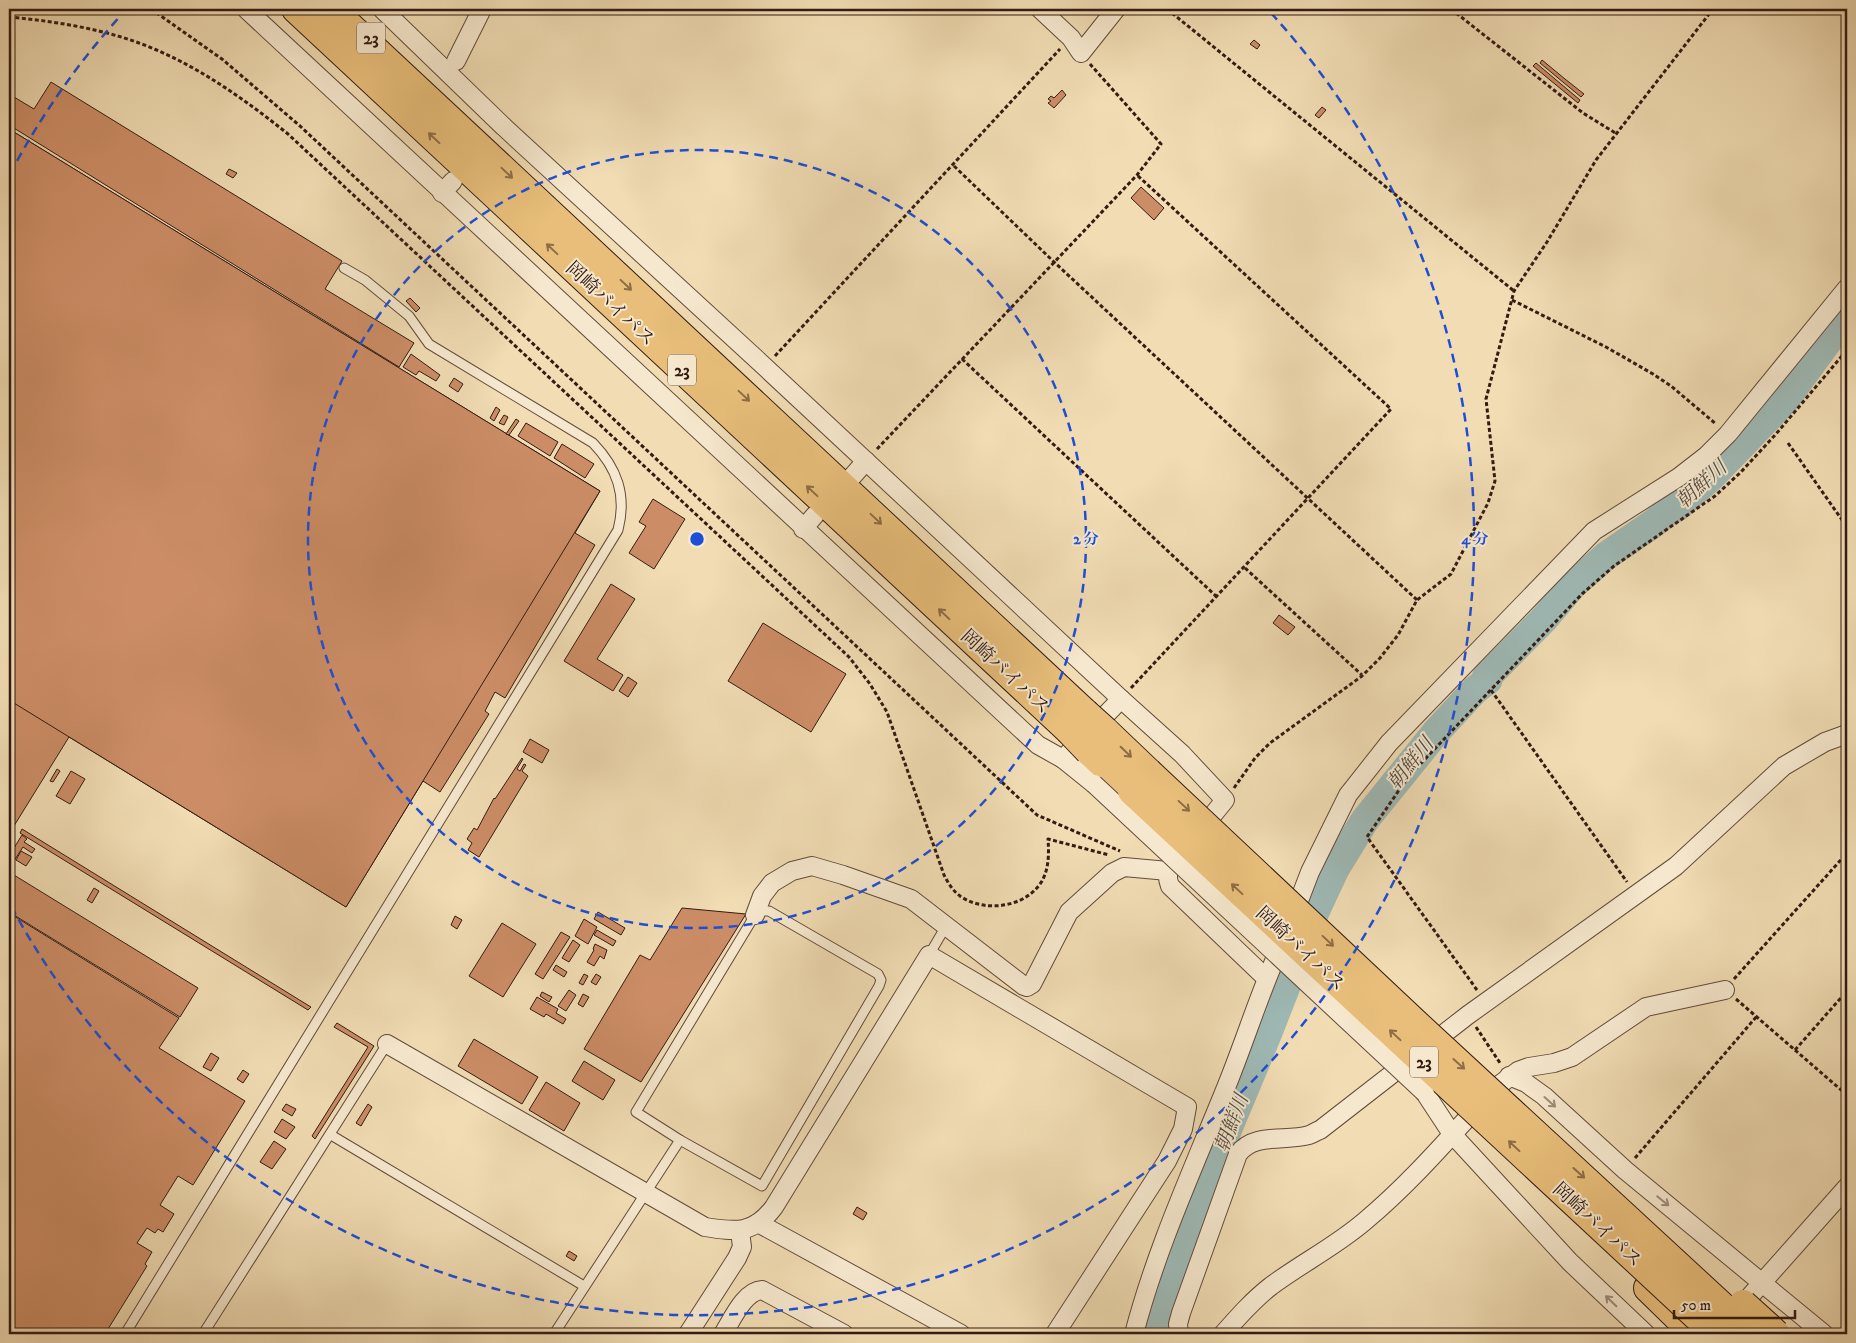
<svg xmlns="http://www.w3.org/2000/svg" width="1856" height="1343" viewBox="0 0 1856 1343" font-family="'IM FELL DW Pica','Noto Serif JP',serif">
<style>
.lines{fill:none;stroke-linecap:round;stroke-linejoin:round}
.river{stroke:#9eb9b5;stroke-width:29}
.building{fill:#cc8d66;stroke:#331b13}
.service-casing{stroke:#624b3b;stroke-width:11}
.minor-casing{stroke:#624b3b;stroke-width:20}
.trunk-casing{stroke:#331b13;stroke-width:30}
.path{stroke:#331b13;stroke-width:3;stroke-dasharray:4 2.5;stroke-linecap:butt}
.service{stroke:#f6e8ce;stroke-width:9}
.minor{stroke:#f6e8ce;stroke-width:18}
.trunk{stroke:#e8be7a;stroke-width:28}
.minor-bridge-casing{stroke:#624b3b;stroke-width:20;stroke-linecap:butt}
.trunk-bridge-casing{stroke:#331b13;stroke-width:30;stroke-linecap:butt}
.minor-bridge{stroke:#f6e8ce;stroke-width:18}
.trunk-bridge{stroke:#e8be7a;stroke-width:28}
.oneway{stroke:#8e6c46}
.oneway2{stroke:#9e8c7a}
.ring{fill:none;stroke:#1d4ed8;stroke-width:2.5;stroke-dasharray:9 6}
.labels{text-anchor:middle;stroke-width:4;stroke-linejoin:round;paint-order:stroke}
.shield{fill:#f6e8ce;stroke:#6e584b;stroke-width:1}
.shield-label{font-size:18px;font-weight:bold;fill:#331b13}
.street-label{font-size:19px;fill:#331b13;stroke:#f6e8ce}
.water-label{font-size:20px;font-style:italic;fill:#534a44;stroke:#f6e8ce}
.centre{fill:#1d4ed8;stroke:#f6e8ce;stroke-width:2.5}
.ring-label{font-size:15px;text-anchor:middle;font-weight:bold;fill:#1d4ed8;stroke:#f6e8ce;stroke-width:4;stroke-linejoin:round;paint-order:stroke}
</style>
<rect width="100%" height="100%" fill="#f1dcb3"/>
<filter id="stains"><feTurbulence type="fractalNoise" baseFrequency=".004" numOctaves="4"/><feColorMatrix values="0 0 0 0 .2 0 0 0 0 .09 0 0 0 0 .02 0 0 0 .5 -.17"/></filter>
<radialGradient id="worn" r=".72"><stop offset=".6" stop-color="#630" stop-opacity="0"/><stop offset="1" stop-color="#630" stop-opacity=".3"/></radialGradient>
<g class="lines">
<path class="river" d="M1156,1334L1162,1311L1227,1131L1267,1035L1315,912L1335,869L1365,820L1437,731L1475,690L1488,680L1486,678L1544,619L1572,586L1606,556L1654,523L1670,509L1676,508L1712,476L1785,400L1847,315"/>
</g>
<g class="building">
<path d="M1254,40L1260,45L1257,49L1250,44Z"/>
<path d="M1542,60L1565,79L1584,94L1581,97L1540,63Z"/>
<path d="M1536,63L1580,100L1578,103L1533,66Z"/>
<path d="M51,82L342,261L325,289L414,343L399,367L9,125V94L34,109Z"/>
<path d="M1062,90L1066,95L1054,108L1048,103L1051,101L1048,99L1051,96L1054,98Z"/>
<path d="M1322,107L1326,110L1319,118L1315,115Z"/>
<path d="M9,129L600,491L575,533L595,545L505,698L495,692L485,711L489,714L440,792L423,781L346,907L69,737L9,834Z"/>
<path d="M9,129L600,491L346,907L9,700Z"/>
<path d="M229,169L237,173L233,178L226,174Z"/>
<path d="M1141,187L1164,208L1154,220L1131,198Z"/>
<path d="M410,298L420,308L416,312L406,301Z"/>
<path d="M411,354L440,375L436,381L419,371L416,375L403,367Z"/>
<path d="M454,378L463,384L458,392L449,386Z"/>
<path d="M496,407L500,410L494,421L490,418Z"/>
<path d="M504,415L508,417L504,425L499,423Z"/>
<path d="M516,419L519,421L509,435L506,434Z"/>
<path d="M526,423L558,442L550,456L518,436Z"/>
<path d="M562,444L594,464L585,478L554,458Z"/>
<path d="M653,499L685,519L654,569L629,553L646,526L639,522Z"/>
<path d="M611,584L635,599L597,659L623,675L613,691L564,661Z"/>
<path d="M1279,615L1295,627L1288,635L1273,623Z"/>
<path d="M763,623L846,674L811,732L728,681Z"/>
<path d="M628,677L637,683L628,697L619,691Z"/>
<path d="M530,739L549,750L542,763L523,752Z"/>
<path d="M522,758L523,759L517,769L520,771L524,764L526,765L522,771L528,776L479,857L468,850L472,843L467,839L474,828L477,830L494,798L495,799Z"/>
<path d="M57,769L60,771L53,782L50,781Z"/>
<path d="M71,771L85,779L70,804L56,796Z"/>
<path d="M22,829L306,1004L311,1007L308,1010L20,833Z"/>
<path d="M22,835L27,839L24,842L35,849L32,853L23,847L10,867L9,856Z"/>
<path d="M21,851L32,857L26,866L16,860Z"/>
<path d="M9,872L198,988L180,1017L9,912Z"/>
<path d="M94,888L99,891L92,903L87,900Z"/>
<path d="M682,908L746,914L641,1082L584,1049L640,955L650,960Z"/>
<path d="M598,912L625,928L621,935L594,919Z"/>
<path d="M9,913L179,1018L159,1048L245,1101L193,1185L178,1176L160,1205L174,1214L163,1232L158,1229L155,1233L147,1228L137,1243L152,1252L145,1264L147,1266L105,1334H9Z"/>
<path d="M455,916L462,920L457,929L451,925Z"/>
<path d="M584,919L597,927L588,944L575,936Z"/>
<path d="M502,923L536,944L503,997L469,976Z"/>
<path d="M597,930L616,941L613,946L594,935Z"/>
<path d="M561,932L570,937L543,979L535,974Z"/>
<path d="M573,940L580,945L569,962L562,958Z"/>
<path d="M595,944L607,950L604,959L600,956L594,966L587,962L594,950L593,949Z"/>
<path d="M556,965L567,972L564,977L553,970Z"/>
<path d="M584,974L588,976L583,985L579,983Z"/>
<path d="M596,974L601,977L596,985L591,982Z"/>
<path d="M569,990L576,995L566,1011L558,1006Z"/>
<path d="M542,992L552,997L549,1002L540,996Z"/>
<path d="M583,994L589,997L583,1007L578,1004Z"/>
<path d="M537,997L558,1009L556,1013L566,1019L563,1024L546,1014L544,1017L530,1009Z"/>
<path d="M337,1023L374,1046L315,1139L312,1136L368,1047L334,1027Z"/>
<path d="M474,1039L538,1077L522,1104L458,1066Z"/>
<path d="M211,1053L219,1058L211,1071L203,1067Z"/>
<path d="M584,1061L615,1080L603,1100L572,1081Z"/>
<path d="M243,1070L249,1074L243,1083L237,1079Z"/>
<path d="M546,1082L580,1103L564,1131L529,1110Z"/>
<path d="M286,1104L296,1109L292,1116L282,1110Z"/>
<path d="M368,1104L372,1107L361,1126L356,1123Z"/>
<path d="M282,1119L295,1127L286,1139L274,1132Z"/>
<path d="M274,1141L286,1149L272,1169L260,1162Z"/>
<path d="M857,1207L867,1213L863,1220L853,1214Z"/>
<path d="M569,1251L577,1256L574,1261L566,1256Z"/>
</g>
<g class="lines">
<defs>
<g id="service">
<path d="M763,911H769L878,974L881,980L879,986L762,1186L680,1140L636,1112L755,915Z"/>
<path d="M929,955L946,926"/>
<path d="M331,1135L584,1286"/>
<path d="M125,1334L618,530C627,495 617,468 593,443L429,344L409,316L365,280L344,268"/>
<path d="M203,1334L387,1044"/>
<path d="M554,1334L680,1140"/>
</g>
<g id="minor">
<path d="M246,9L1038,745L1063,759L1121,699"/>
<path d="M382,9L504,127L765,367L1121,699L1182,754L1225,800L1172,865C1167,873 1167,878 1170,886L1266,978"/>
<path d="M1040,9L1071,38L1081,53L1116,9"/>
<path d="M456,61L482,9"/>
<path d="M442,193L453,181"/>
<path d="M850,479L866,461"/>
<path d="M803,529L815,515"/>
<path d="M1063,759L1094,784"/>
<path d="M755,915L762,896L772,883L792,871L812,866L843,875L911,899L1024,986L1027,987L1032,984L1069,912L1112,873L1124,867L1168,871"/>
<path d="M1292,919L1310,872L1348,795L1389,743L1594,531L1679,477L1706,456L1728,434L1847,288"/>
<path d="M387,1044L705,1227C736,1232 754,1234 774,1207L929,955L1187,1107L1183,1129L1167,1161L1055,1334"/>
<path d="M1509,1076L1526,1083L1544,1096L1625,1170L1824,1334"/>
<path d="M1425,1093L1452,1134L1570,1262L1646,1334"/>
<path d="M758,1223L961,1334"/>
<path d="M1737,1311L1847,1187"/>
<path d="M688,1334L737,1258L742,1247L740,1231"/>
<path d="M723,1334C732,1320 744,1291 762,1290L844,1334"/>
<path d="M1134,1334C1156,1249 1194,1167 1227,1085C1246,1038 1261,989 1282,943"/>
<path d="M1179,1334L1178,1324L1181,1313L1238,1154C1254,1132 1286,1142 1309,1135C1313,1134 1316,1131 1320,1130L1468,1015L1676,866L1784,766L1825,742L1847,734"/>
<path d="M1223,1334C1238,1317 1253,1300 1271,1286C1302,1263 1336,1246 1365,1221C1413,1181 1453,1133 1495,1088L1518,1071L1529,1067L1554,1063L1572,1057L1646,1007L1725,990"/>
</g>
<g id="trunk">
<path d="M296,9L1069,730"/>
<path d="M331,9L1085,713"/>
<path d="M1105,731L1148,772"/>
<path d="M1089,751L1132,791"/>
<path d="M1648,1288L1695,1334"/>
</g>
</defs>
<use href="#service" class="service-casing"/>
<use href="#minor" class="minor-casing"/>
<use href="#trunk" class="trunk-casing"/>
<g class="path">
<path d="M151,9L222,59L300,126L1037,815L1120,851"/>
<path d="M1167,9L1514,291"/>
<path d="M1451,9L1583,113L1617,134"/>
<path d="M9,17C52,21 98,28 139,43C194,63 243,98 288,134L849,657L870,684L887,712L944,875C948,883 953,891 960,896C984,913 1026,908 1042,881C1049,868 1049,854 1048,839L1109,855"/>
<path d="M954,166L1053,261L1417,600"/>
<path d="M1512,300L1606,347L1653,374L1671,386L1716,424"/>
<path d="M775,356L1060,49"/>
<path d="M962,359L1217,597"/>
<path d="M1788,443L1847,527"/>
<path d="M877,449L1137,175L1161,144L1090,64"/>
<path d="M1245,568L1362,675"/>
<path d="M1131,688L1391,409L1137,175"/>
<path d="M1491,690L1627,882"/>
<path d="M1234,788L1255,758L1270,743L1362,676L1380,658L1398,635L1417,600L1451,574L1488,503L1495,481L1486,399L1514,291L1547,242L1596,160L1713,9"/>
<path d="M1734,979L1847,853"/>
<path d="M1477,990L1367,837L1408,777L1582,594L1614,566L1715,496L1741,472L1776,434L1847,350"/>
<path d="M1736,999L1847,1095"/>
<path d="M1476,1027L1500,1063"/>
<path d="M1795,1050L1847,991"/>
<path d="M1635,1158L1757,1016"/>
</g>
<use href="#service" class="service"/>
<use href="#minor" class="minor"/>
<use href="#trunk" class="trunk"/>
<defs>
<path id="minor-bridge" d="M1094,784L1425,1093"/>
<g id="trunk-bridge">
<path d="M1085,713L1105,731"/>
<path d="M1069,730L1089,751"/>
<path d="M1148,772L1415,1023L1752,1334"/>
<path d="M1132,791L1716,1334"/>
<path d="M1743,1304L1776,1334"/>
</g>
</defs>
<use href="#minor-bridge" class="minor-bridge-casing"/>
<use href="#trunk-bridge" class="trunk-bridge-casing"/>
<use href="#minor-bridge" class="minor-bridge"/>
<use href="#trunk-bridge" class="trunk-bridge"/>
</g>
<defs><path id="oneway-shaft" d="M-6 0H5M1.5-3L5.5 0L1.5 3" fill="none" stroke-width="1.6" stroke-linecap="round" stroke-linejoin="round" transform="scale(1.25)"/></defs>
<g class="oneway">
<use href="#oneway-shaft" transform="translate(434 138) rotate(-137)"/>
<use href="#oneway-shaft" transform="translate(507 173) rotate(43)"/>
<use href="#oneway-shaft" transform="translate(552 249) rotate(-137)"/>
<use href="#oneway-shaft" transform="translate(626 285) rotate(43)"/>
<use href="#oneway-shaft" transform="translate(744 396) rotate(43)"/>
<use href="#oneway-shaft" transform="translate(812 491) rotate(-137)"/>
<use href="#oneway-shaft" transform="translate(876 519) rotate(43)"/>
<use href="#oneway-shaft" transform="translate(944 614) rotate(-137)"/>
<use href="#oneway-shaft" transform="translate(1126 752) rotate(44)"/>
<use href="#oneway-shaft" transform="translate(1184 806) rotate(43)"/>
<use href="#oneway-shaft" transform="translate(1237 889) rotate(-137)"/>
<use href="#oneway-shaft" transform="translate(1328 941) rotate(43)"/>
<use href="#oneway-shaft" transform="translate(1395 1035) rotate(-137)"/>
<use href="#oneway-shaft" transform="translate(1459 1064) rotate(42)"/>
<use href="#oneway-shaft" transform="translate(1514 1146) rotate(-137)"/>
<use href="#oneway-shaft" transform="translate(1579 1173) rotate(42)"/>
</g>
<g class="oneway2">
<use href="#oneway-shaft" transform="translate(1550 1102) rotate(42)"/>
<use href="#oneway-shaft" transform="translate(1663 1201) rotate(39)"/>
<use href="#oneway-shaft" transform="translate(1611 1301) rotate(-136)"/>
</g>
<g class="ring">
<circle cx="697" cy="539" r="389"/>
<path d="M10 174A778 778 0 0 1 123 13M1271 13A778 778 0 1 1 10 904"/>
</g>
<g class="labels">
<g class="shield">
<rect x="357" y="22.5" width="28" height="31" rx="4"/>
<rect x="668" y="354.5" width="28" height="31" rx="4"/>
<rect x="1410" y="1046.5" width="28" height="31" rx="4"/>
</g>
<g class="shield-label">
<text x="371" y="44">23</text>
<text x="682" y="376">23</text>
<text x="1424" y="1068">23</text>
</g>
<g class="street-label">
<text transform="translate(611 303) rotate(43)" y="7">岡崎バイパス</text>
<text transform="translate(1006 671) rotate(43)" y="7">岡崎バイパス</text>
<text transform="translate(1301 948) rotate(43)" y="7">岡崎バイパス</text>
<text transform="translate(1598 1224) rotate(43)" y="7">岡崎バイパス</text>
</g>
<g class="water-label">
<text transform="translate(1701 484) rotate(-42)" y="7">朝鮮川</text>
<text transform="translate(1410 763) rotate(-51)" y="7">朝鮮川</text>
<text transform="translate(1231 1123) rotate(-69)" y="7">朝鮮川</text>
</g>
</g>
<circle cx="697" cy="539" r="8" class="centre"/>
<g class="ring-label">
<text x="1086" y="544">2 分</text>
<text x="1475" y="544">4 分</text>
</g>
<rect width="1856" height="1343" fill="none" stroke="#f1dcb3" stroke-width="30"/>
<rect x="10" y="10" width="1836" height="1323" fill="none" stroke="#331b13" stroke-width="2.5"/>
<rect x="15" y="15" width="1826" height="1313" fill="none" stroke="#331b13"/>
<path d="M1674 1310v8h121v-8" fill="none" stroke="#331b13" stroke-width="2.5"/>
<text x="1681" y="1310" font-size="15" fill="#331b13" stroke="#f6e8ce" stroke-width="4" paint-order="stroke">50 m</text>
<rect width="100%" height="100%" filter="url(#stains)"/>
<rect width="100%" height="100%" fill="url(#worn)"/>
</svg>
